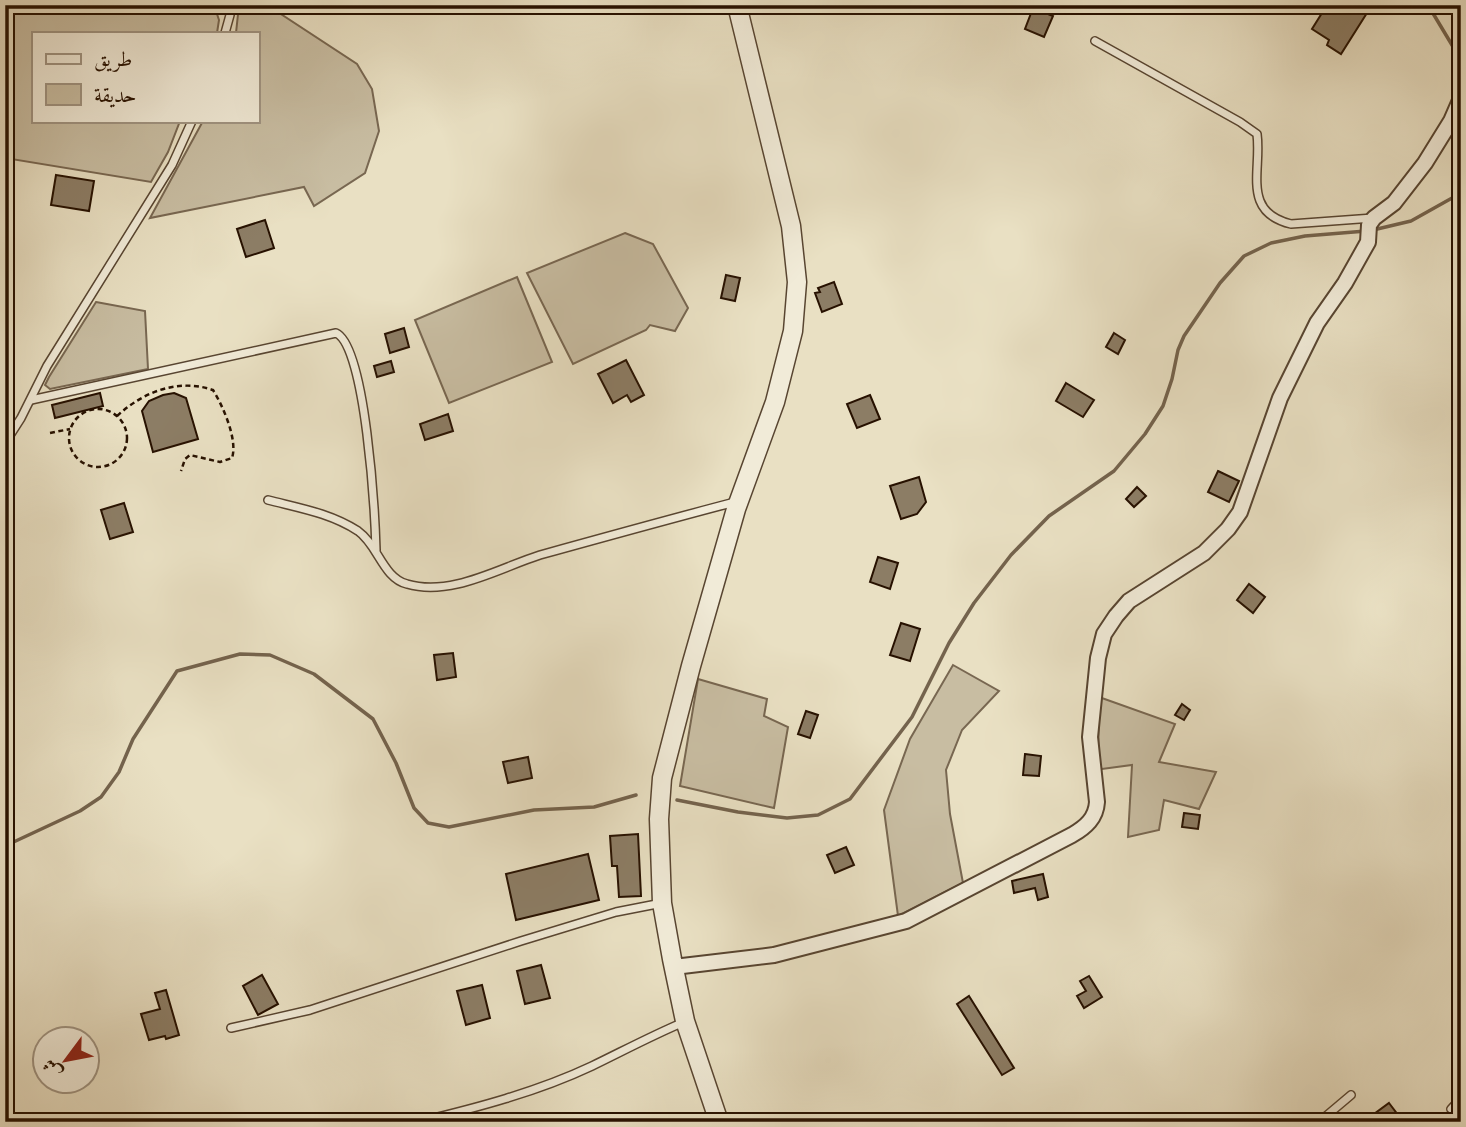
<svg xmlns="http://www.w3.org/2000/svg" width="1466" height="1127" viewBox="0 0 1466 1127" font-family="'EB Garamond',Amiri,serif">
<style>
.green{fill:#c8bda2;stroke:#786751;stroke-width:2}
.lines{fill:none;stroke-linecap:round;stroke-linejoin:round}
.stream{stroke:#74634d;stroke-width:3.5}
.building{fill:#8c7d65;stroke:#271100;stroke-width:2}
.service-casing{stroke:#584531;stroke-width:10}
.minor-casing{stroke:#584531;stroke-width:18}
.tertiary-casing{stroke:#584531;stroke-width:21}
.path{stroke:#271100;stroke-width:2.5;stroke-dasharray:5 3.5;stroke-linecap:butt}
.service{stroke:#f1ebd8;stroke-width:7}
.minor{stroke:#f1ebd8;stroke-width:14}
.tertiary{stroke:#f1ebd8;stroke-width:18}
</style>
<rect width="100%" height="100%" fill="#e9e0c3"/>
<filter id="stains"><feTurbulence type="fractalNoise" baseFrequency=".00286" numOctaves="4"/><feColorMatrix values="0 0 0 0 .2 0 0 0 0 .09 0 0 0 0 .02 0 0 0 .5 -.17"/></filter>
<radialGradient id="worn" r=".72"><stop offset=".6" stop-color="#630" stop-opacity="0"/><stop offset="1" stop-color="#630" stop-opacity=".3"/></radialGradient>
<g class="green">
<path d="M5,5H214L219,20L217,33H33V121H180L168,152L151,182L5,158Z"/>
<path d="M239,5H267L357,64L372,89L379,131L365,173L314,206L304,187L150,218L203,121H257V33H236Z"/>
<path d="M625,233L653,244L688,308L675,331L650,325L646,330L573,364L527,273Z"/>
<path d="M517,277L552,362L449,403L415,320Z"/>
<path d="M96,302L145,311L148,369L50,389L45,385L49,377Z"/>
<path d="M953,665L999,691L962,730L946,770L950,814L963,883L898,916L884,810L910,739Z"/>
<path d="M698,679L767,699L764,716L788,727L774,808L680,786Z"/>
<path d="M1099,697L1175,724L1159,762L1216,772L1199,809L1164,800L1159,830L1128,837L1132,765L1102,769L1098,765Z"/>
</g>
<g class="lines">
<g class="stream">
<path d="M1428,5L1461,60"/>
<path d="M1373,230L1411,221L1461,193"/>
<path d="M677,800L738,812L787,818L818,815L850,799L912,717L949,643L974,603L1011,555L1049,516L1114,471L1145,434L1163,406L1172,379L1178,350L1184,336L1220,283L1244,256L1271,243L1305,236L1366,231"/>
<path d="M5,846L80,811L101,797L119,772L133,739L177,671L240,654L270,655L314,674L373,719L396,763L414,808L428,823L449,827L534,810L594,807L636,795"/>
</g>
</g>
<g class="building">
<path d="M1327,5H1372L1341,54L1327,45L1329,40L1312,29Z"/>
<path d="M1033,8L1053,16L1044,37L1025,29Z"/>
<path d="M56,175L94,181L89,211L51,205Z"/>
<path d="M265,220L274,248L246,257L237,229Z"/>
<path d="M726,275L740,278L735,301L721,298Z"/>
<path d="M834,282L842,304L822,312L815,293L820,292L818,288Z"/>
<path d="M404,328L409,347L390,353L385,334Z"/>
<path d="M1114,333L1125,340L1118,354L1106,347Z"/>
<path d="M626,360L644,395L631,402L627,395L613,403L598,374Z"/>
<path d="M391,361L394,372L377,377L374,366Z"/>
<path d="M1066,383L1094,400L1083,417L1056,401Z"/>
<path d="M100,393L103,406L55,418L52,405Z"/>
<path d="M174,393L186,398L198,439L153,452L142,411L149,401L163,395Z"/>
<path d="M870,395L880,419L857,428L847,404Z"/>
<path d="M448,414L453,431L425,440L420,424Z"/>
<path d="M1218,471L1239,481L1229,502L1208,492Z"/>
<path d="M919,477L926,502L917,514L901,519L890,486Z"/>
<path d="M1137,487L1146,496L1134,507L1126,499Z"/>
<path d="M124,503L133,532L110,539L101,510Z"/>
<path d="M878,557L898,563L890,589L870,582Z"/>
<path d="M1249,584L1265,597L1253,613L1237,600Z"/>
<path d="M901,623L920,629L910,661L890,655Z"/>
<path d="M453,653L456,677L437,680L434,655Z"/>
<path d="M1182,704L1190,710L1184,720L1175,715Z"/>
<path d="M806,711L818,715L810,738L798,734Z"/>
<path d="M1025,754L1041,756L1039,776L1023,775Z"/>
<path d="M528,757L532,778L508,783L503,762Z"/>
<path d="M1184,813L1200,815L1198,829L1182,827Z"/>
<path d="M638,834L641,896L619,897L617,866H612L610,836Z"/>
<path d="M846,847L854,865L835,873L827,855Z"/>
<path d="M588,854L599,900L516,920L506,874Z"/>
<path d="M1043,874L1048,897L1038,900L1035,888L1014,893L1012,881Z"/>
<path d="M541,965L550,998L525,1004L517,971Z"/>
<path d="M262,975L278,1004L258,1015L243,986Z"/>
<path d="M1089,976L1102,997L1084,1008L1077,996L1086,991L1080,981Z"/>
<path d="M482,985L490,1018L466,1025L457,991Z"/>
<path d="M166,990L179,1035L166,1039L165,1036L149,1040L141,1014L160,1009L155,993Z"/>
<path d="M969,996L1014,1068L1002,1075L957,1004Z"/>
<path d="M1389,1103L1398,1115L1395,1122H1380L1374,1114Z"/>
</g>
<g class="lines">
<defs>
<g id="service">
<path d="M225,33L230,15L227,5"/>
<path d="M1095,41L1240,122L1257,134C1262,170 1241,212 1291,224L1373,218"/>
<path d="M31,400L336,333C366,346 375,515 376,550"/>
<path d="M5,443L21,418L47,366L172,165L192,121"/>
<path d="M268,500C299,508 330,513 358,531C378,545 383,578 407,584C451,597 499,568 540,555C605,537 670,519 735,502"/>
<path d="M231,1028L310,1010L521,941L616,912L662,903"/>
<path d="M1451,1109L1461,1098"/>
<path d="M417,1122C476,1108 537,1092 592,1066C623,1051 653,1035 684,1022"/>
<path d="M1319,1122L1351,1095"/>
</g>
<path id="minor" d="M674,967L774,955L906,921L1072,835C1086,827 1096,818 1097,802L1090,737L1098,658L1104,634L1116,616L1129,601L1204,553L1228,529L1240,512L1280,398L1317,323L1345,283L1368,242L1369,225L1374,218L1394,203L1425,163L1451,121L1461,98"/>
<path id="tertiary" d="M719,1122L685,1021L672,959L662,903L659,819L662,778L691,666L736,509L775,402L793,331L797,282L791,226L737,5"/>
</defs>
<use href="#service" class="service-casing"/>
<use href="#minor" class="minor-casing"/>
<use href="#tertiary" class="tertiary-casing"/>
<g class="path">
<circle cx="98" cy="438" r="29"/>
<path d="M117,416C143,392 178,378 213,390C223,406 238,440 232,458L220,462L190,455L185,459L181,471"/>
<path d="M50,433L70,429"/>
</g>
<use href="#service" class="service"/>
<use href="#minor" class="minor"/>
<use href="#tertiary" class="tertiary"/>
</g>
<rect width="1466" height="1127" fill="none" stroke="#e9e0c3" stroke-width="28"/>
<rect x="7" y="7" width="1452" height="1113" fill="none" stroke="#271100" stroke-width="3.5"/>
<rect x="14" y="14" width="1438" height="1099" fill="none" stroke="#271100" stroke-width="2"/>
<rect x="32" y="32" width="228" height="91" fill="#f1ebd8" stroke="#a09482" stroke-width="2"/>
<rect x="46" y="54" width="35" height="10" fill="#f1ebd8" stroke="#a09482" stroke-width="2"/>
<text x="94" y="66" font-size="21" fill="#271100">طريق</text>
<rect x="46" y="84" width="35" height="21" fill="#c8bda2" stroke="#a09482" stroke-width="2"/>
<text x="94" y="102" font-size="21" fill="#271100">حديقة</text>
<g transform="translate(66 1060) rotate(238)"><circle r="33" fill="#f1ebd8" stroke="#a09482" stroke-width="2"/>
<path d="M0-5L12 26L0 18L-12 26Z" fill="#8f2418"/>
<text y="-10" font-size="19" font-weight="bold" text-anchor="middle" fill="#271100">ش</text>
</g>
<rect width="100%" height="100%" filter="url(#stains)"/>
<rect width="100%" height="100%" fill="url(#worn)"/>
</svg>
